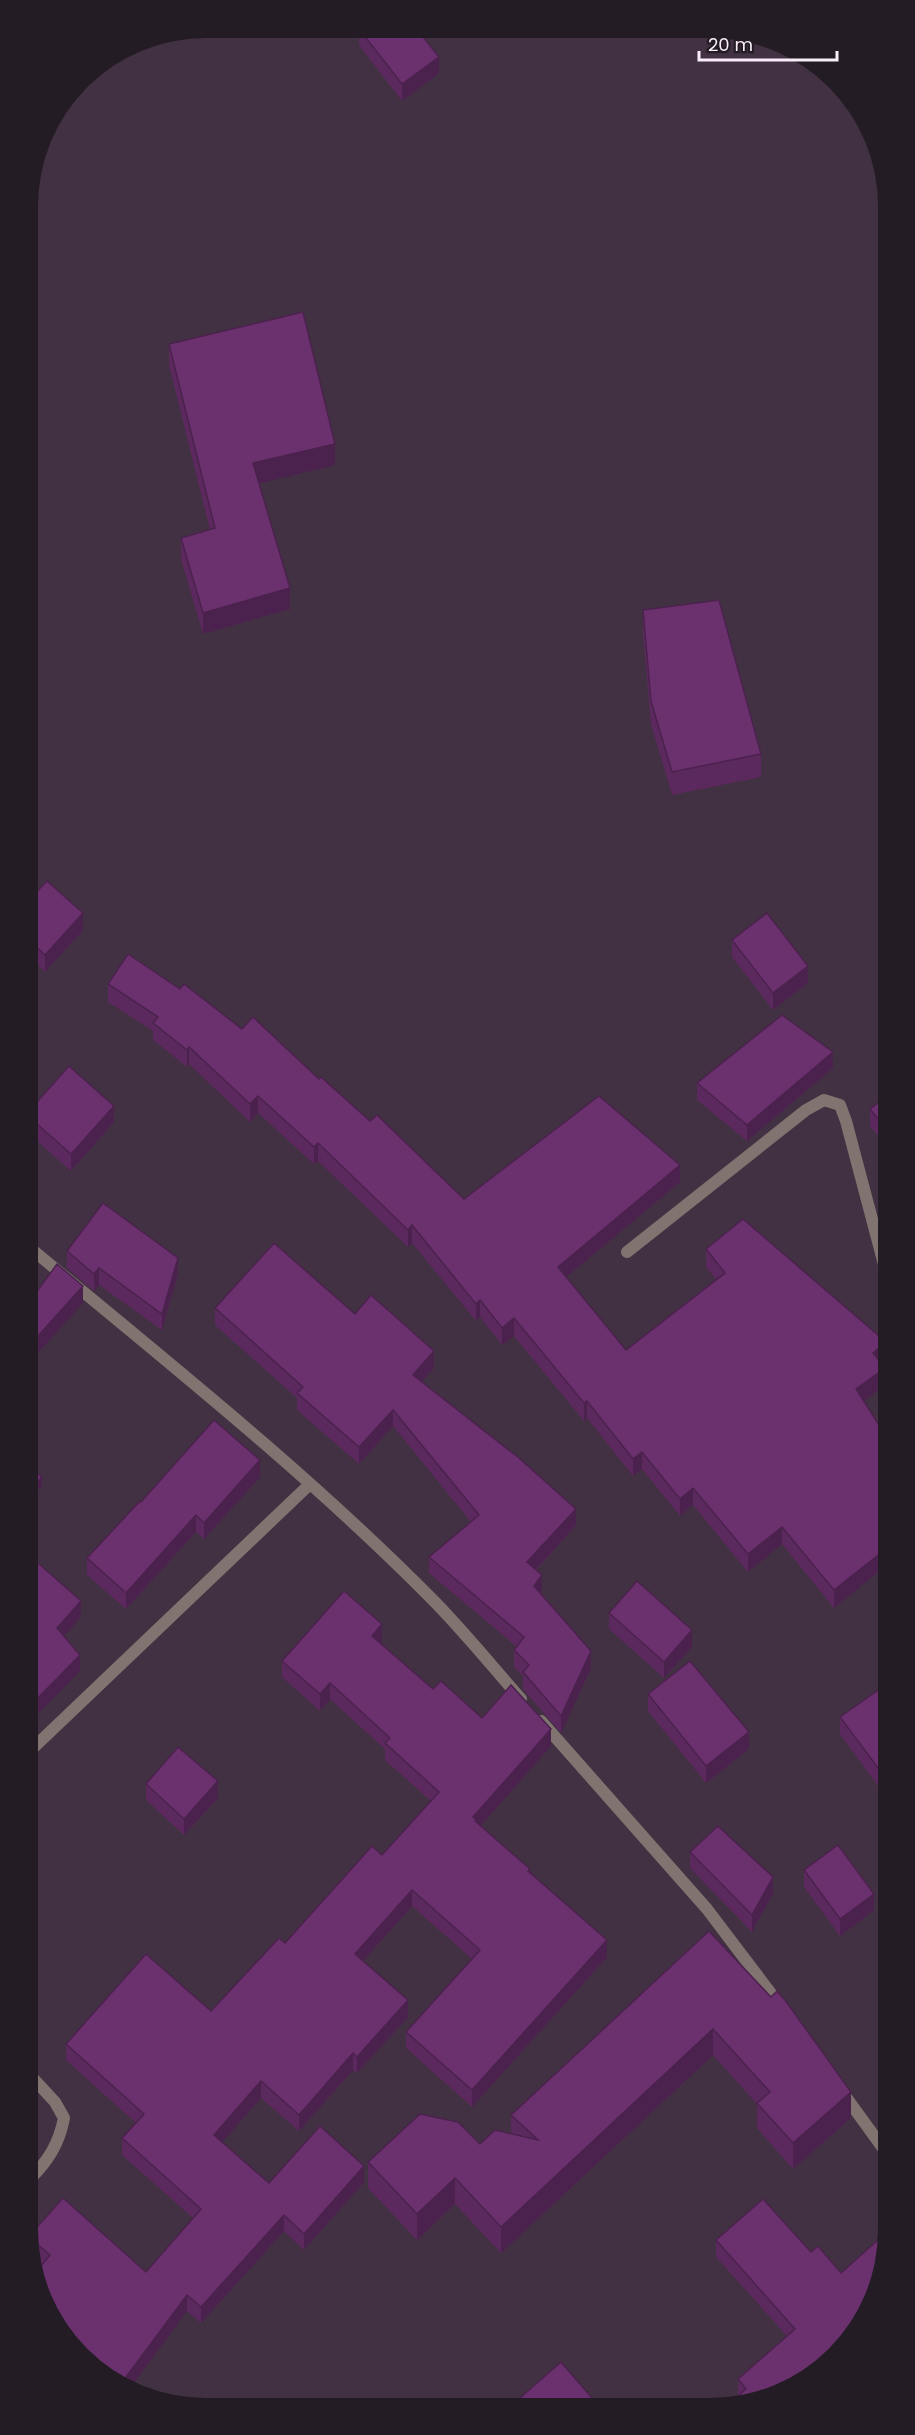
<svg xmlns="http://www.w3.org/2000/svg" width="915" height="2435" viewBox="0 0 915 2435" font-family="Poppins,sans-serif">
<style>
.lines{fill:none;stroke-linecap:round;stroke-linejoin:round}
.street{stroke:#817470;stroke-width:12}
.wall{fill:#5c295f}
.shaded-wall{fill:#4b224d}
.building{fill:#6b306e;stroke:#4b224d;stroke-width:1.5}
</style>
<rect width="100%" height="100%" fill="#423142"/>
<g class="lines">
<g class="street">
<path d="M29,1247C165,1360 305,1471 430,1597C462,1629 491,1665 521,1699"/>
<path d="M627,1252L806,1110L824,1100L840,1105L846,1121L886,1272"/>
<path d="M541,1721L707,1909L782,2008"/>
<path d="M30,1751L310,1484"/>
<path d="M30,2075L55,2102L64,2118C59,2144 48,2161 30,2179"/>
<path d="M843,2093L888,2155"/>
</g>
</g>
<g class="wall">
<path d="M359,29L439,73L402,101L359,45Z"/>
<path d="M169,344L335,465L259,483L290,609L203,634L181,559V538L210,530L169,365Z"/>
<path d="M643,610L761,754V777L672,795L651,724L643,633Z"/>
<path d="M28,901L83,930L45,972L29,957Z"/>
<path d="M732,940L808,983L773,1010L732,957Z"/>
<path d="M108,984L242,1029L319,1079L464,1199L680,1182L566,1277L626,1350L716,1279L706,1267V1249L886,1359L881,1363L885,1385L863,1401L834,1608L782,1544L748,1572L693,1505L680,1516L642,1469L633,1476L587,1418L584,1421L514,1336L502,1345L480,1317L476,1321L412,1243L408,1247L318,1161L314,1164L258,1113L250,1122L189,1064L187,1067L153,1040V1031L108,1002Z"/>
<path d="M833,1068L747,1141L697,1100V1083Z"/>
<path d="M886,1097V1146L870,1126V1109Z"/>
<path d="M29,1111L114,1122L71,1171L29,1134Z"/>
<path d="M67,1251L178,1274L162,1330L99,1285L94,1291L67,1268Z"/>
<path d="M215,1308L355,1314L434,1368L422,1381L576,1525L536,1570L542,1592L540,1593L591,1668L561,1733L523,1689V1676L514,1667V1650L517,1647L429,1573V1557L471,1522L393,1426L359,1464L297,1410V1398L215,1325Z"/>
<path d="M260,1477L204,1539L196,1532L126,1609L87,1575V1558L141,1502Z"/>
<path d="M609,1613L692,1647L664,1678L609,1629Z"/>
<path d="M382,1641L380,1643L433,1689L482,1718L551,1746L480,1826L530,1872L607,1957L472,2107L406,2048V2032L472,1959L412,1906L363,1961L408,2017L357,2073L353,2070L299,2131L261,2098L222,2142L269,2183L364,2182L304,2250L284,2231L201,2323L187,2311L42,2264L30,2254V2235L146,2272L193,2218L122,2155V2138L136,2123L66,2060V2044L211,2011L382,1855L431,1801L385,1760V1749L330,1699L320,1711L282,1677V1661Z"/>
<path d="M887,1674V1798L840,1734V1717L884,1686V1676Z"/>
<path d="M648,1694L749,1749L706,1783L648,1711Z"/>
<path d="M146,1784L218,1798L184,1835L146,1800Z"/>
<path d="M690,1852L773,1893L752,1932L690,1868Z"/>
<path d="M804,1870L874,1910L840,1936L804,1887Z"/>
<path d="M709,1931L851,2118L793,2169L757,2128V2104L713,2055L501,2253L455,2204L417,2240L368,2188V2162L480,2144L511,2134V2115Z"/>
<path d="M716,2240L811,2252L841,2273L875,2297L738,2396V2379L787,2336L716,2257Z"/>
</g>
<g class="shaded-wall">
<path d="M439,57V73L402,101V84Z"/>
<path d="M335,444V465L253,485V463Z"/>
<path d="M290,588V609L203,634V613Z"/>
<path d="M83,913V930L45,972V955Z"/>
<path d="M808,966V983L773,1010V993Z"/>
<path d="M189,1047V1064L187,1067V1050Z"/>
<path d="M833,1052V1068L747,1141V1125Z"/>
<path d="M258,1096V1113L250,1122V1104Z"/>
<path d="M114,1106V1122L71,1171V1154Z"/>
<path d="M318,1143V1161L314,1164V1147Z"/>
<path d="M680,1165V1182L558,1284V1267Z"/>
<path d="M412,1225V1243L408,1247V1230Z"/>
<path d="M178,1258V1274L162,1330V1314Z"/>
<path d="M99,1268V1285L94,1291V1274Z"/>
<path d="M83,1286V1303L29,1363V1346Z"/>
<path d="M480,1300V1317L476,1321V1304Z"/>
<path d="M514,1318V1336L502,1345V1328Z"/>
<path d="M886,1342V1359L873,1370V1353Z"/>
<path d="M434,1351V1368L413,1391V1375Z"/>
<path d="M885,1368V1385L856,1407V1389Z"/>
<path d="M587,1401V1418L584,1421V1403Z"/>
<path d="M393,1410V1426L359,1464V1447Z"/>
<path d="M642,1452V1469L633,1476V1459Z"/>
<path d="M260,1460V1477L204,1539V1523Z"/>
<path d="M42,1477V1486L29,1500V1491Z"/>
<path d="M693,1488V1505L680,1516V1499Z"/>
<path d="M576,1509V1525L527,1579V1562Z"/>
<path d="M196,1515V1532L126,1609V1593Z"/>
<path d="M782,1527V1544L748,1572V1554Z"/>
<path d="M887,1548V1565L834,1608V1590Z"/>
<path d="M542,1575V1592L534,1603V1586Z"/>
<path d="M81,1601V1617L57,1644V1628Z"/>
<path d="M382,1624V1641L372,1652V1636Z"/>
<path d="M692,1630V1647L664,1678V1662Z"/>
<path d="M591,1651V1668L561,1733V1716Z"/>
<path d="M80,1655V1671L30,1722V1706Z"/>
<path d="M330,1683V1699L320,1711V1694Z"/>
<path d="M551,1729V1746L477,1830L473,1817Z"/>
<path d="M749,1732V1749L706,1783V1766Z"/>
<path d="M218,1781V1798L184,1835V1819Z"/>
<path d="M773,1877V1893L752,1932V1915Z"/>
<path d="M412,1890V1906L355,1970V1954Z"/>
<path d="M874,1894V1910L840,1936V1919Z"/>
<path d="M607,1940V1957L472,2107V2090Z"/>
<path d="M408,2000V2017L357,2073V2057Z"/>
<path d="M713,2029V2055L501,2253V2227Z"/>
<path d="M353,2053V2070L299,2131V2115Z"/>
<path d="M261,2081V2098L214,2151V2135Z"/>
<path d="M851,2092V2118L793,2169V2143Z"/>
<path d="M364,2166V2182L304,2250V2234Z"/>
<path d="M455,2178V2204L417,2240V2214Z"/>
<path d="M284,2215V2231L201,2323V2307Z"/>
<path d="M187,2295V2311L129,2390L126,2389L120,2385Z"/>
</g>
<g class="building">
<path d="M360,28H416L439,57L402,84L359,29Z"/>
<path d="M303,312L335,444L253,463L290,588L203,613L181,538L215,528L169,344Z"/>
<path d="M719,600L761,754L672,772L651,701L643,610Z"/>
<path d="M47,881L83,913L45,955L29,940L28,901Z"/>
<path d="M767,913L808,966L773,993L732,940Z"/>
<path d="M128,954L180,989L184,984L242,1029L253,1017L319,1079L321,1077L370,1121L377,1115L464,1199L599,1096L680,1165L558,1267L626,1350L725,1273L706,1249L743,1219L886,1342L873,1353L885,1368L856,1389L886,1436L887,1548L834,1590L782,1527L748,1554L693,1488L680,1499L642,1452L633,1459L587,1401L584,1403L514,1318L502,1328L480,1300L476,1304L412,1225L408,1230L318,1143L314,1147L258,1096L250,1104L189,1047L187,1050L153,1023L158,1017L108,984Z"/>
<path d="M782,1015L833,1052L747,1125L697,1083Z"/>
<path d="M69,1066L114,1106L71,1154L29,1117V1111Z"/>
<path d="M886,1097V1129L870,1109Z"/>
<path d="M103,1203L178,1258L162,1314L99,1268L94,1274L67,1251Z"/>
<path d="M274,1243L355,1314L371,1295L434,1351L413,1375L519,1458L576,1509L527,1562L542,1575L534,1586L591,1651L561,1716L523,1672L529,1665L514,1650L524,1637L429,1557L479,1515L393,1410L359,1447L297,1393L303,1387L215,1308Z"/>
<path d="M57,1264L83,1286L29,1346V1287L36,1293Z"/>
<path d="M214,1420L260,1460L204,1523L196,1515L126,1593L87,1558L140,1501L141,1502Z"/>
<path d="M29,1466L42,1477L29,1491Z"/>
<path d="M29,1555L81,1601L57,1628L80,1655L30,1706Z"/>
<path d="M637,1581L692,1630L664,1662L609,1613Z"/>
<path d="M344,1591L382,1624L372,1636L433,1689L441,1681L482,1718L511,1685L551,1729L473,1817L477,1820L475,1821L530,1869L528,1871L607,1940L472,2090L406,2032L480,1950L412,1890L355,1954L408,2000L357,2057L353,2053L299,2115L261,2081L214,2135L269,2183L320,2126L364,2166L304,2234L284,2215L201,2307L187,2295L120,2385L80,2356L51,2318L34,2274L50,2255L30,2238V2235L63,2198L146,2272L201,2209L122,2138L144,2114L66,2044L146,1954L211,2011L279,1938L285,1943L372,1846L382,1855L439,1792L385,1743L390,1738L330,1683L320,1694L282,1661Z"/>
<path d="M690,1661L749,1732L706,1766L648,1694Z"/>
<path d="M887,1684V1780L840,1717Z"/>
<path d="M178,1747L218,1781L184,1819L146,1784Z"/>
<path d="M718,1826L773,1877L752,1915L690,1852Z"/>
<path d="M838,1845L874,1894L840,1919L804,1870Z"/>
<path d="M709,1931L771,1997L777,1991L785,2000L851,2092L793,2143L757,2103L770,2092L713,2029L501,2227L455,2178L417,2214L368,2162L420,2114L458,2122L480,2144L495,2130L538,2140L511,2115Z"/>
<path d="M763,2199L811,2252L818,2246L841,2273L888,2231V2241L875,2297L844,2347L799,2384L745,2404H729L746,2389L738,2379L795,2329L716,2240Z"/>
<path d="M561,2362L598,2405H512Z"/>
</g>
<path d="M0 0H915V2435H0ZM206 38H710A168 168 0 0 1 878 206V2230A168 168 0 0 1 710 2398H206A168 168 0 0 1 38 2230V206A168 168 0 0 1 206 38Z" fill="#231c24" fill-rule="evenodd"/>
<path d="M699 51v9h138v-9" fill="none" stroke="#f8edf8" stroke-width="3"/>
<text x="708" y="51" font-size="18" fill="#f8edf8" stroke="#231c24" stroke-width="4.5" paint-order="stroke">20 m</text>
</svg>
